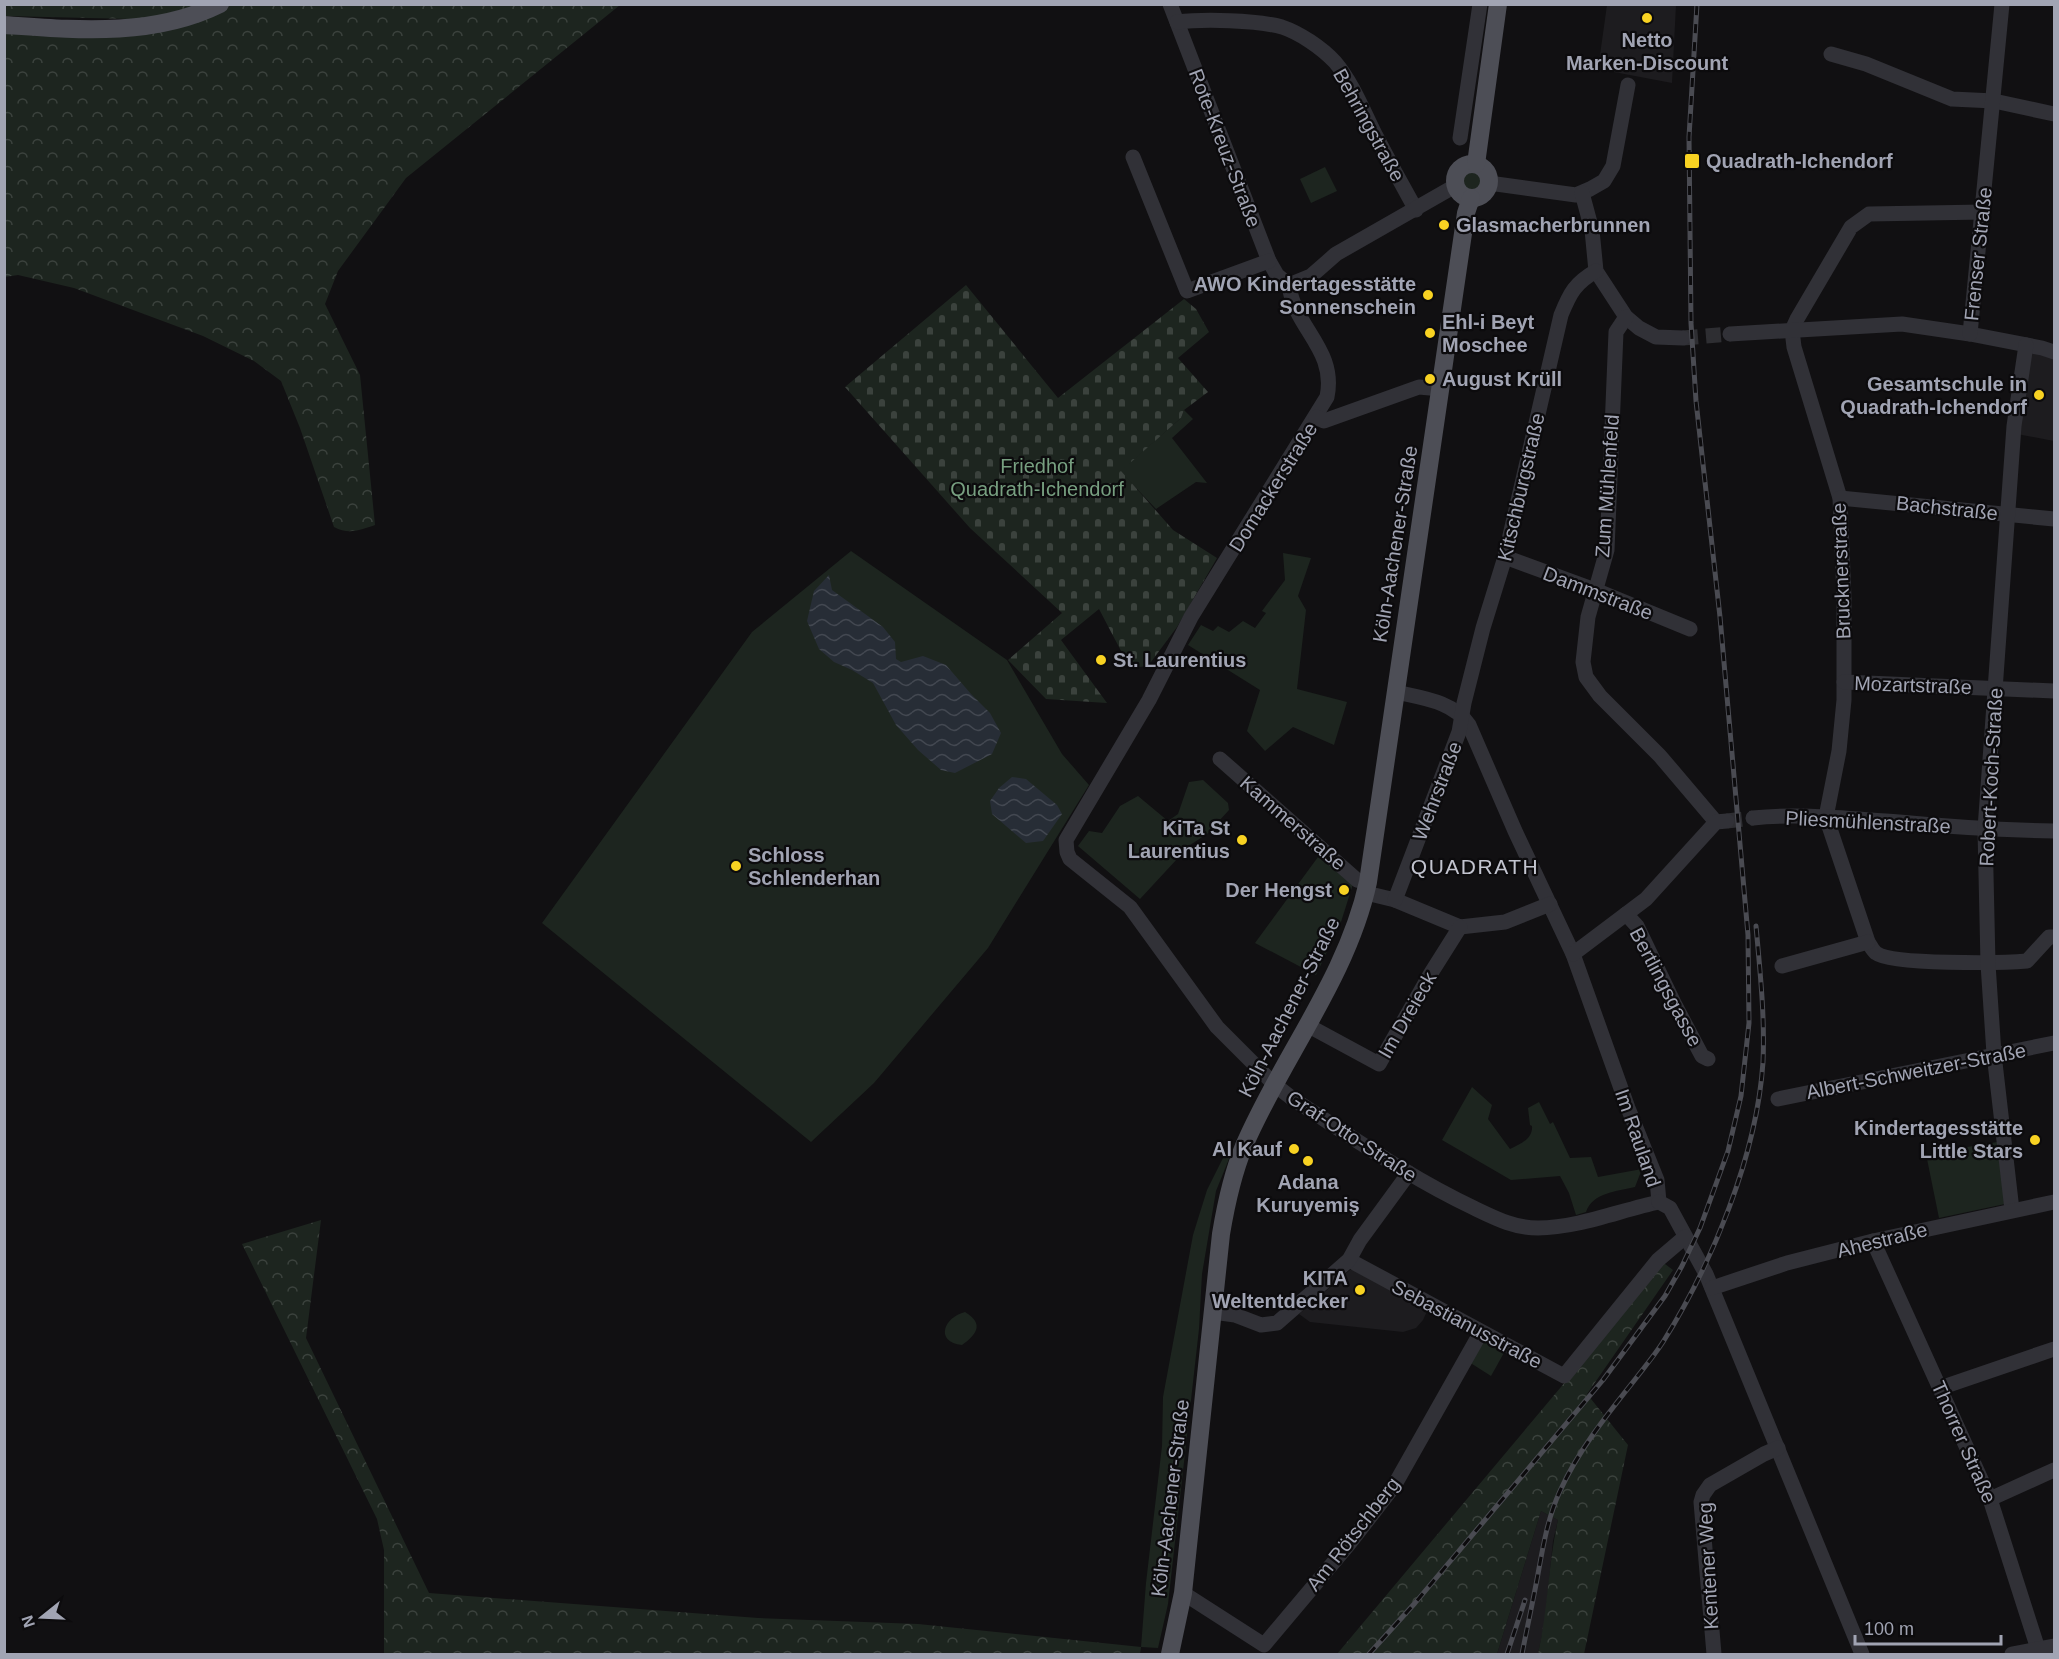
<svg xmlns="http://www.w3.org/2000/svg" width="2059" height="1659" viewBox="0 0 2059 1659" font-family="Helvetica,sans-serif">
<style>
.built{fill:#1d1c1f}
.green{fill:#1d251f}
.forest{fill:url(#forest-crowns)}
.cemetery{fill:url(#cemetery-stones)}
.water{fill:url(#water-waves)}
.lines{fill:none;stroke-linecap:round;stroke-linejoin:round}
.minor-tunnel{stroke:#2e2e32;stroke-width:15;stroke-dasharray:15 8;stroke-linecap:butt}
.minor{stroke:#313137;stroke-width:15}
.major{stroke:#4d4e56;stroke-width:18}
.rail-casing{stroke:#4a4b52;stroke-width:5}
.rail{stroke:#0c0b0d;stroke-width:3;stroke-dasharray:9;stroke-linecap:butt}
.poi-dot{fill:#f8d222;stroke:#0c0b0d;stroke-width:2}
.labels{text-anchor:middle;stroke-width:4.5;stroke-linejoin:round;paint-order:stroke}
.poi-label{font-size:20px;font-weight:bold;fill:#a1a4b3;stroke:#0c0b0d;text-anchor:end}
.street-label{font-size:20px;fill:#a1a4b3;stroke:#0c0b0d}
.park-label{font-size:20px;fill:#779f80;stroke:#0c0b0d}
.neighbourhood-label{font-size:21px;letter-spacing:1.5px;fill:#c2c4cf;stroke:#0c0b0d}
</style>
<defs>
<pattern id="forest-crowns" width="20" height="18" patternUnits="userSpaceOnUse" patternTransform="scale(1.5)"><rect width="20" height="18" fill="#1d251f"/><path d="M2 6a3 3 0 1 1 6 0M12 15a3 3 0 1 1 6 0" fill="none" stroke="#3b423d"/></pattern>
<pattern id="cemetery-stones" width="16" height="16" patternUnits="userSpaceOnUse" patternTransform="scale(1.5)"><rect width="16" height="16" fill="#1d251f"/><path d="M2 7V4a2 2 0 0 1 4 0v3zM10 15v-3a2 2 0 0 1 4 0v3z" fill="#3b423d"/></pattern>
<pattern id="water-waves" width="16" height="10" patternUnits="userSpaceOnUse" patternTransform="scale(1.5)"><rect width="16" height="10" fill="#272d36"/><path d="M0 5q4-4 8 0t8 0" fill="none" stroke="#434851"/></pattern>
</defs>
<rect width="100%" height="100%" fill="#111012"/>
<g class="built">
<path d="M1607,5H1676L1672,83L1598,69Z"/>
<path d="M2030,346L2054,356V441L2017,434Z"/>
<path d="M1350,1270H1357L1428,1309L1423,1320L1416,1328L1403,1332L1310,1322L1299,1314Z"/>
<path d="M1541,1511L1558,1520L1553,1541L1545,1621L1538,1654H1497Z"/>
</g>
<g class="green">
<path d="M1325,167L1337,191L1311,203L1300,179Z"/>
<circle cx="1472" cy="181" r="11"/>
<path d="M1184,410L1193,419L1172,438L1207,483L1196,482L1156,509L1120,471L1181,418Z"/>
<path d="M851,551L1007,660L1062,754L1089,785L988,948L874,1083L811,1142L542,923L752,632Z"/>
<path d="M1283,553L1311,558L1298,596L1306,610L1297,689L1347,702L1334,745L1293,727L1265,751L1247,731L1260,690L1188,645L1201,625L1213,631L1218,626L1229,632L1243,621L1255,628L1266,613L1262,611L1285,580Z"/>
<path d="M1203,780L1228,803L1229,810L1207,834L1190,845L1140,899L1078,846L1089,831L1102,833L1120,806L1138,796L1168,821L1178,814L1189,782Z"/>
<path d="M1318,857L1353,884L1341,922L1316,975L1255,943Z"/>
<path d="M1472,1087L1492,1105L1488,1119L1510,1149C1520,1144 1533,1139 1532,1126L1530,1125L1528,1108L1539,1102L1550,1124L1553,1122L1570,1158L1591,1157L1598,1177L1642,1169L1635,1187C1617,1191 1592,1193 1586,1212L1576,1215L1569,1193L1560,1176L1511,1180L1442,1140Z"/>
<path d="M1997,1142L2005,1204L1939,1218L1926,1154Z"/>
<path d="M1229,1146L1233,1149L1216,1191L1202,1274L1199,1329L1168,1604L1158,1648L1141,1647L1146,1583L1162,1446L1163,1397L1193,1235L1207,1190Z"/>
<path d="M965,1312C985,1324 976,1335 962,1345C934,1342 944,1317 965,1312Z"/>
<path d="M1482,1337L1505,1351L1491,1376L1469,1362Z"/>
</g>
<g class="forest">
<path d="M5,4L620,5L406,178L338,271L325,304L360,375L375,525C360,530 349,535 334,527L300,428L281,381L254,361L203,336L74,288L18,275L5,277V33L131,19L5,16Z"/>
<path d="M321,1220L306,1338L429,1593L758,1618L918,1624L1141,1647L1140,1654H384V1550L377,1519L242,1244Z"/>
<path d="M1661,1261L1673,1270L1587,1394L1628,1445L1584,1654H1538C1548,1610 1548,1564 1558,1520L1541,1511L1497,1654H1337L1571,1375Z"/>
</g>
<path class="cemetery" d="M966,285L1058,398L1184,299L1196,309L1209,332L1178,358L1208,392L1184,410L1181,418L1121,471L1173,530L1217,558L1177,627L1148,666L1130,668L1099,609L1061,640L1107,703L1046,699L1008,660L1062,613L970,528L845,387Z"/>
<g class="water">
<path d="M829,575L832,590L883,627L895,642L896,659L901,662L923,656L946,665L971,694L990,713L1001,733L992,754L955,773L941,770L918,750L896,725L873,683L852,670L834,662L819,649L807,621L814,591Z"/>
<path d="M1012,777L1026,779L1057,805L1062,814L1043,841L1026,843L992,814L990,801L999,788Z"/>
</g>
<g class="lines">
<g class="minor-tunnel">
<path d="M1683,338L1730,334"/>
<path d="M1727,821L1753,818"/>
</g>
<g class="minor">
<path d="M1170,4L1269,261L1277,275L1289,285"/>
<path d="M1177,22C1204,19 1256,20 1282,27C1300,33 1322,48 1335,62C1352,82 1363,110 1375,134C1388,159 1402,185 1416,210"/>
<path d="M1831,54L1866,64L1952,99L1994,101L2054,114"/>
<path d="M1460,138L1480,4"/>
<path d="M1133,157L1187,291L1269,261"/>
<path d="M1489,183L1576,195L1590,189L1604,181L1613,166L1628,85"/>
<path d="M1455,186L1336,254L1311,276L1289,285C1294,328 1337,349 1327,397L1191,617L1149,700L1066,840L1067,852L1070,859L1130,907L1217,1027L1275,1085L1293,1099C1352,1137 1410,1178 1474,1208C1495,1218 1514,1228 1538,1228C1578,1228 1621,1210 1659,1202"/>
<path d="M1582,193L1592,230L1596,271L1626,317L1639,328L1656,337L1683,338"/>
<path d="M1983,212L1869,214L1851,227L1797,319L1792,330L1794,347L1840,498L1844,598V700L1839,751L1826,817L1868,942C1870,945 1873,951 1876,953C1891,965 2004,963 2027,961L2049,937H2054"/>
<path d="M1626,317L1616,332L1607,550L1588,617L1583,662L1586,677L1600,696L1660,756L1716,822"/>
<path d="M1730,334L1902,324L1970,334L2042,348L2054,352"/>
<path d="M1970,334L2002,4"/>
<path d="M1316,417L1324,421L1419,387L1441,389"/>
<path d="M1840,498L2054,519"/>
<path d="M1505,557L1595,590L1690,629"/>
<path d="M1844,682L2054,691"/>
<path d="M1396,692C1422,698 1453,701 1469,725L1515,831L1573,954L1628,1108L1657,1180L1659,1202"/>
<path d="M1220,759L1357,880L1368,882"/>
<path d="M1753,818C1801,813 1850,819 1899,822C1951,827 2002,830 2054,831"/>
<path d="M1366,893L1395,900L1460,927L1505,922L1550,904"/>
<path d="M1395,900L1459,732L1464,703L1483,628L1505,557L1561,315C1570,293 1575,283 1596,271"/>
<path d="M1626,914L1637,926L1674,1003L1702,1056L1708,1059"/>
<path d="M1573,954L1646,899L1716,822L1727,821"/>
<path d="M1782,966L1868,942"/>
<path d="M1307,1025L1379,1064L1431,973L1460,927"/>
<path d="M1778,1099L2054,1043"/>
<path d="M1659,1202L1670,1208L1706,1274L1862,1654"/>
<path d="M2012,1210L1994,1054L1988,964L1985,829L2014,426L2026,345"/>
<path d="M1873,1241L1990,1499L2038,1649"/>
<path d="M1349,1260L1564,1376L1658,1260L1685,1237"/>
<path d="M1712,1288L1787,1263L1873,1241L2054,1202"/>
<path d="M1213,1312L1235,1315L1261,1325L1277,1323L1349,1260L1360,1240L1409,1173"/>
<path d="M1940,1388L2054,1349"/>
<path d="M1990,1499L2054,1470"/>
<path d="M1183,1593L1264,1645L1349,1544L1394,1486L1481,1332"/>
<path d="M1714,1654L1701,1502L1703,1495L1710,1485L1764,1454L1778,1448"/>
<path d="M2012,1654L2054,1646"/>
</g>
<g class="major">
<path d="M4,25C77,30 154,37 220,4"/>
<circle cx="1472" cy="181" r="17"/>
<path d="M1476,164L1498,4"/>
<path d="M1170,1654L1183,1593L1221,1234C1226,1204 1232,1175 1244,1146C1282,1057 1347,978 1368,882L1466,213L1471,198"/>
</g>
<defs>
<g id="rail">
<path d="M1369,1654L1415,1603L1603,1380L1665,1296L1682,1266L1700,1228L1728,1151L1741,1096L1749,1023L1748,935L1720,617L1696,401L1691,323L1689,137L1697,4"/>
<path d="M1507,1654L1525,1600"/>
<path d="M1522,1654C1527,1628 1533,1601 1538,1574C1543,1546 1548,1517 1560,1491C1578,1451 1606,1416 1633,1382C1643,1369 1654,1356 1663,1342C1712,1264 1757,1155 1763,1062C1765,1016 1760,971 1756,926"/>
</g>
</defs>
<use href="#rail" class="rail-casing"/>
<use href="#rail" class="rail"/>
</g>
<g class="poi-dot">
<circle cx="1647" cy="18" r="6"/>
<rect x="1684" y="153" width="16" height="16" rx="3"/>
<circle cx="1444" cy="225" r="6"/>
<circle cx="1428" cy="295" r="6"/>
<circle cx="1430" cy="333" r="6"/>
<circle cx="1430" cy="379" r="6"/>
<circle cx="2039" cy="395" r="6"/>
<circle cx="1101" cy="660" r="6"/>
<circle cx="1242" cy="840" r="6"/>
<circle cx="736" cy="866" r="6"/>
<circle cx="1344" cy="890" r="6"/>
<circle cx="2035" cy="1140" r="6"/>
<circle cx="1294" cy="1149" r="6"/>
<circle cx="1308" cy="1161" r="6"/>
<circle cx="1360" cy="1290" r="6"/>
</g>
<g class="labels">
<g class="poi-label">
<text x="1647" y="47" text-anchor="middle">Netto<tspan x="1647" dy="23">Marken-Discount</tspan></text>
<text x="1706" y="168" text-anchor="start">Quadrath-Ichendorf</text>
<text x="1456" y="232" text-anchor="start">Glasmacherbrunnen</text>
<text x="1416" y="291">AWO Kindertagesstätte<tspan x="1416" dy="23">Sonnenschein</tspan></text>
<text x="1442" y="329" text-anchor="start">Ehl-i Beyt<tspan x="1442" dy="23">Moschee</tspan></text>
<text x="1442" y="386" text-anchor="start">August Krüll</text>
<text x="2027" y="391">Gesamtschule in<tspan x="2027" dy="23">Quadrath-Ichendorf</tspan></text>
<text x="1113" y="667" text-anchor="start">St. Laurentius</text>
<text x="1230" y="835">KiTa St<tspan x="1230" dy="23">Laurentius</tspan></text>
<text x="748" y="862" text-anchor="start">Schloss<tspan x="748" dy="23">Schlenderhan</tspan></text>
<text x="1332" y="897">Der Hengst</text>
<text x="2023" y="1135">Kindertagesstätte<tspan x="2023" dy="23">Little Stars</tspan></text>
<text x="1282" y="1156">Al Kauf</text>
<text x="1308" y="1189" text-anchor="middle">Adana<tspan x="1308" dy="23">Kuruyemiş</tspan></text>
<text x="1348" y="1285">KITA<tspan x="1348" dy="23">Weltentdecker</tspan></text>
</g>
<g class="street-label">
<text transform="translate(1369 125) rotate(61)" y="7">Behringstraße</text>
<text transform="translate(1225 148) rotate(69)" y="7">Rote-Kreuz-Straße</text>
<text transform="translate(1978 254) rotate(-84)" y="7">Frenser Straße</text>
<text transform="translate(1607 486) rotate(-86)" y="7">Zum Mühlenfeld</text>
<text transform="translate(1273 487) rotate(-58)" y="7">Domackerstraße</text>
<text transform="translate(1521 487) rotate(-77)" y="7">Kitschburgstraße</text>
<text transform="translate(1947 508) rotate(6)" y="7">Bachstraße</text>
<text transform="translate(1395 544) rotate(-81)" y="7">Köln-Aachener-Straße</text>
<text transform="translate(1841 571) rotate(-92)" y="7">Brucknerstraße</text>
<text transform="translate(1598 593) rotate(21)" y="7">Dammstraße</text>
<text transform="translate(1913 685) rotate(2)" y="7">Mozartstraße</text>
<text transform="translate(1991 777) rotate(-87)" y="7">Robert-Koch-Straße</text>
<text transform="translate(1437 791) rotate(-69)" y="7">Wehrstraße</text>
<text transform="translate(1868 822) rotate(3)" y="7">Pliesmühlenstraße</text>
<text transform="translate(1293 823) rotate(41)" y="7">Kammerstraße</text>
<text transform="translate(1666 987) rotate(62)" y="7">Bertlingsgasse</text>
<text transform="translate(1289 1007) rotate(-63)" y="7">Köln-Aachener-Straße</text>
<text transform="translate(1407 1015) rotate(-60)" y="7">Im Dreieck</text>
<text transform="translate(1916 1071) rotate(-11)" y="7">Albert-Schweitzer-Straße</text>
<text transform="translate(1352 1136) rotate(33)" y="7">Graf-Otto-Straße</text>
<text transform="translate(1638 1138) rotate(71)" y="7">Im Rauland</text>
<text transform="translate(1882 1240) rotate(-14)" y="7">Ahestraße</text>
<text transform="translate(1467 1324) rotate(28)" y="7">Sebastianusstraße</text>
<text transform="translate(1964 1442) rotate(66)" y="7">Thorrer Straße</text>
<text transform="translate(1170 1498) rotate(-83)" y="7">Köln-Aachener-Straße</text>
<text transform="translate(1353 1534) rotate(-52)" y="7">Am Rötschberg</text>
<text transform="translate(1708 1566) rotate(-93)" y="7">Kentener Weg</text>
</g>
<g class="park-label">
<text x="1037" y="473">Friedhof<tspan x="1037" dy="23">Quadrath-Ichendorf</tspan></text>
</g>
<g class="neighbourhood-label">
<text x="1475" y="874">QUADRATH</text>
</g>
</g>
<rect width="2059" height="1659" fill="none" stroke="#a1a4b3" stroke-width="12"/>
<g transform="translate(42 1617) rotate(252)" stroke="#0c0b0d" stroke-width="4.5" paint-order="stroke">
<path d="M0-4.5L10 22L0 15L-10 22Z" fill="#a1a4b3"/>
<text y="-9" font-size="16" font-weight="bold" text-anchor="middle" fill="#a1a4b3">N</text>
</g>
<path d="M1855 1635v9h146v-9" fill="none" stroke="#a1a4b3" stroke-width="3"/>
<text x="1864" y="1635" font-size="18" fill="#a1a4b3" stroke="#0c0b0d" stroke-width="4.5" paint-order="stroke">100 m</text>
</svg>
